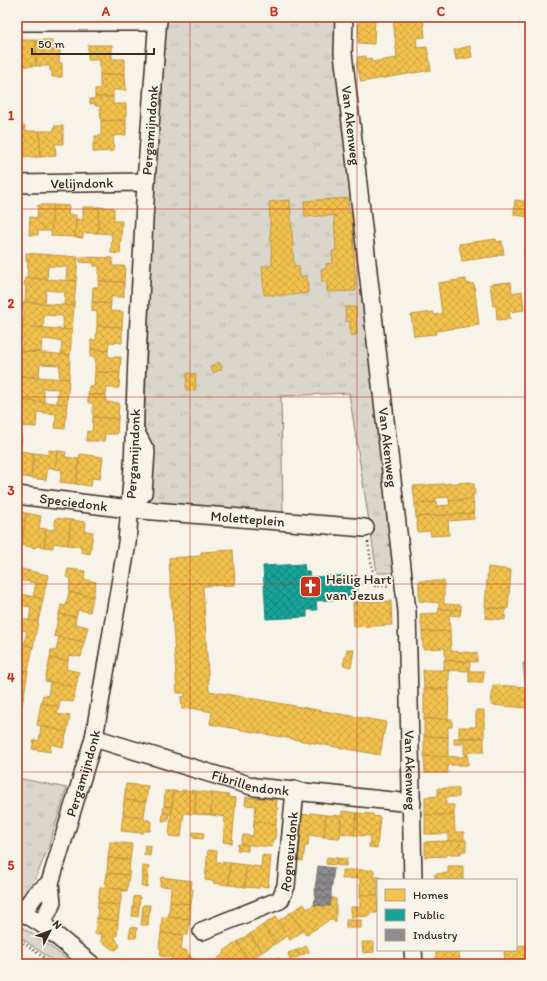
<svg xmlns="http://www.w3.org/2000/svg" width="547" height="981" viewBox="0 0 547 981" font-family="Itim,sans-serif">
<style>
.grass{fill:url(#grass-tufts);stroke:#8b8074}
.homes{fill:url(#homes-cross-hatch);stroke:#bb9440}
.public{fill:url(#public-cross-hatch);stroke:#227f73}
.industry{fill:url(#industry-cross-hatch);stroke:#746f6f}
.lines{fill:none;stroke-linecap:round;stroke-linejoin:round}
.minor-casing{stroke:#3b2a1e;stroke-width:20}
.path{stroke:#3b2a1e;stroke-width:2.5;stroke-dasharray:1 3;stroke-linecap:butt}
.minor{stroke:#f7f3e8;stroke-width:17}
.grid{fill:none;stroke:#c8321e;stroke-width:1;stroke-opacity:0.55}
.labels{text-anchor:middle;stroke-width:4;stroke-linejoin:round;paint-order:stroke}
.street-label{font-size:14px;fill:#3b2a1e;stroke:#f7f3e8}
.poi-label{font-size:14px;fill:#3b2a1e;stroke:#f7f3e8;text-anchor:start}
.neatline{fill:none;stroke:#c8321e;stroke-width:1.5}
.grid-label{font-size:13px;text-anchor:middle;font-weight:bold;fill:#c8321e}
</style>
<defs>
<pattern id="grass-tufts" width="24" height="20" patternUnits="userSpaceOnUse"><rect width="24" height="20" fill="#dbd6cb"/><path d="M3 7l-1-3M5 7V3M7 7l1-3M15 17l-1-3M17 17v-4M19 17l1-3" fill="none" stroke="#bdb8ae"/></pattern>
<pattern id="homes-cross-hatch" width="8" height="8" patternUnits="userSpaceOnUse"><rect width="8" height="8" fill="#f2c14e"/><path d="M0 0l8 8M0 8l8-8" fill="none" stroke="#d0a644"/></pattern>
<pattern id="public-cross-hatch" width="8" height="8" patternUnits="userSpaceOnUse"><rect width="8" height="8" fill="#17a398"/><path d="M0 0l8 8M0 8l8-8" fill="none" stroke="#16857b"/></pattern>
<pattern id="industry-cross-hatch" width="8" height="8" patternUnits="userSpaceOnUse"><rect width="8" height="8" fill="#8d8d92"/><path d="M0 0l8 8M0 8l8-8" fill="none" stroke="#747377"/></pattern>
</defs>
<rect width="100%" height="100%" fill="#f7f3e8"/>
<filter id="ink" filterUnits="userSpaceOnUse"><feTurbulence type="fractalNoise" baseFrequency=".025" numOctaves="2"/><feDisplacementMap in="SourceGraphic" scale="8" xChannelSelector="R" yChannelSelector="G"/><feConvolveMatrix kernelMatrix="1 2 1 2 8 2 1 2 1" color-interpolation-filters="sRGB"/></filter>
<g filter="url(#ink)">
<g class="grass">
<path d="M166,17H335L339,78L394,573H377L349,393L281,396L283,518L149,507L141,501L151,254L160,84Z"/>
<path d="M523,663L530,664V683L525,682Z"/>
<path d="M17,778L67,788L48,848L37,875L26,894L19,897H17Z"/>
<path d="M17,924L46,943L73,964H58L17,935Z"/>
</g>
<g class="homes">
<path d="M359,17H405L359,18Z"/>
<path d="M405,17H423L425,37L416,38L417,48L427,47L431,70L361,82L357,65L358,57L366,56V59L371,58L372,62L397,58L393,18Z"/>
<path d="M359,18H375L374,44L358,43Z"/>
<path d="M21,40H36V66H21V71H17V53H21Z"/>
<path d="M36,40H52V50H60L59,63H62V77H52V71H50V66H36Z"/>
<path d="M88,45H112V59H125V74L100,75V60H88Z"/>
<path d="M470,46L472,57L456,60L454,50Z"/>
<path d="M125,74L126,90H113V97H95V89H100V75Z"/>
<path d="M95,97H113V104H126V120L101,121L100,106H95V103L90,104V99H95Z"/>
<path d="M126,120V135L113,136L114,151L93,152V143H95V136H101V121Z"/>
<path d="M17,126H25V131H40V157H24V144H17Z"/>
<path d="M54,126H63V144H55L56,156L40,157V131H54Z"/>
<path d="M348,198L349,213H352L356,291L327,292V282H322L321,269H326V264L333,263L332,251H336L334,215L305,217L304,201Z"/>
<path d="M290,200L294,266H299L300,277L307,276L308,293L291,295H264L262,266H272L269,202Z"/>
<path d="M515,200L530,202V217L514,215Z"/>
<path d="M38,205H53L52,231H38V235H29L30,217L37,218Z"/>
<path d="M53,205L69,206L68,215H76L75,237L51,236Z"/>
<path d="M83,207H99L98,233H83V238L75,237L76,219L83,220Z"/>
<path d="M99,207L114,208V221H122L120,254L111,253L112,234L98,233Z"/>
<path d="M496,239V242L502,241L504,254L498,255V256L462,261L459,244Z"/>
<path d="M524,248H530V278V276H527Z"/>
<path d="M26,253L78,257L76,281H66L67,267L48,266L47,279L27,278L28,261H26Z"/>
<path d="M80,257L113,258L112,266H125L124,282L99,281V266H94V263L80,262Z"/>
<path d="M25,278L76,281L74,306L64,305L65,292L46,290L45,304L25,302L26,286L24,285Z"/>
<path d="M466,279V283L474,284L479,325L436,331V334L414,336L411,315L433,312L434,315L442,314L438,283Z"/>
<path d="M99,281L124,282V297H111V304L92,302L93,287H98Z"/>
<path d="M511,282L512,293L522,291L524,310L509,312L510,319L497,320L496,306H493L490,284Z"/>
<path d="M23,302L74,306L72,330H63V316L44,315L43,328L23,327L24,310H22Z"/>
<path d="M92,302L111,304L110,311L123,312L122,327L97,326V312L92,311Z"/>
<path d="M345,307H356L357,335H350V321L346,322Z"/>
<path d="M21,326L72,330L70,355L61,354L62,341L42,339L41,352L21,351L23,335L20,334Z"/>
<path d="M97,326L122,327V343L109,342L108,351L91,349V340H96Z"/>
<path d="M91,349L108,351V357H121L120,373L95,372V357H90Z"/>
<path d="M19,351L70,355L69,379L59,378L60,365L40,364L39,377L20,376L21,359H19Z"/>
<path d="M219,362L222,369L213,373L210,367Z"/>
<path d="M95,372L120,373L119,388H107L106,395H88L89,386H94Z"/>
<path d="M187,373L196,374L195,391L186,390Z"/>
<path d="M17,376L69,379L67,404L57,403L58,389L42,388L44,395V402L18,400L19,383H17Z"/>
<path d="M88,395H106V402L119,403L118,419L93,417V403H88Z"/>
<path d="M17,400L67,404L65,429L55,428L56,414L37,412L36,427L17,426Z"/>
<path d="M93,417L118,419L117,434H105L104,441H86L87,431L92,432Z"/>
<path d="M17,436L22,437L21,445L17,444Z"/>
<path d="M17,444L21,445L20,451L34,453L31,478L17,476Z"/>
<path d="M49,450L58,451L55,469L48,467L46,480L31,478L34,453L49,455Z"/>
<path d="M58,451L66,452L65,457L79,459L76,484L60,482L62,470L55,469Z"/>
<path d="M80,454L103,457L100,479L92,478L91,486L76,484Z"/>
<path d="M471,482L472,484H474L475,494H473V499L449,501V497L436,498V502L415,504L413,486Z"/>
<path d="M473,499L474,513L416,517L415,504L436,502L437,506L450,505L449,501Z"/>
<path d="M17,512L26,513L22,545L21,544L17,543Z"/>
<path d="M26,513L41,516L39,528L46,529L44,547L36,546L35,548L22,545Z"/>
<path d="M474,513V519L448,521L449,535L431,536L430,531L418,532L416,517Z"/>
<path d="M56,518L71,520L68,545L53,543V548L44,547L46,529L54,530Z"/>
<path d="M71,520L86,522L85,531L93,532L90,554L81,552L82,547L68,545Z"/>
<path d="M233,550L235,585L203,586L209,691L386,722L380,755L210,724L212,712L190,708L182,709L181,697L185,696V693H177L169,558L201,556V552Z"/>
<path d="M488,567L511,570L508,609L485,607Z"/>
<path d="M17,568L48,575L43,599L33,597L36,583L17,580Z"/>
<path d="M68,569L85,571L84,579L96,582L93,597L69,592L71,578L66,577Z"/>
<path d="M419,581H444V604L461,605V610L439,609V603L419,601Z"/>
<path d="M69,592L93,597L90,612L78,610L76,617L59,614L61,605L66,606Z"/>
<path d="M17,593L43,599L38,622L29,621L31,607L17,605Z"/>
<path d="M391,601L392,625L354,627L353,602Z"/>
<path d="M486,608L506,609L505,620L485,618Z"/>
<path d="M439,609L461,610L460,616L449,615L450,631L422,632L420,614L438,613Z"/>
<path d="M59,614L76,617L75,624L88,627L84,642L54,636Z"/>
<path d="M17,618L38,622L33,647L24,645L27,631L17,629Z"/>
<path d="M450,631L451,651L477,653V662L445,660V648L423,649L422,632Z"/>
<path d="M59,637L84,642L81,657L69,655L68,661L50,658L51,650L56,651Z"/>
<path d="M17,643L33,647L28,671L19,669L22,656L17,655Z"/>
<path d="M347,649L354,650L351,667L343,665Z"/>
<path d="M50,658L68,661L66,669L79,672L76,687L45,681Z"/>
<path d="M444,660L470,662L469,671L444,670Z"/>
<path d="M17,669L28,671L24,695L17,693Z"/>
<path d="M423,670H449V689H424Z"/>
<path d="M469,671H484L483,682H469Z"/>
<path d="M50,682L76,687L73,702L60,700L59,707L41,703L43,695L48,696Z"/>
<path d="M493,685L529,687L528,708L491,705Z"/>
<path d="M424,689H449L448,719H424Z"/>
<path d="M17,693L24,695L19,719H17Z"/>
<path d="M41,703L59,707L57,714L70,716L67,732L37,725Z"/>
<path d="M476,710H484V738H459V727H476Z"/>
<path d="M424,719H452V727H448V737L424,736Z"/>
<path d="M41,726L67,732L63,747L51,744L50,752L32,749L34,740L39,741Z"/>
<path d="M424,736L448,737V757L424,756Z"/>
<path d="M454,738H463L462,744H454Z"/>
<path d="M464,738H484V752H468V756H464Z"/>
<path d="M424,756L464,757V756H468V765H447L448,773H425Z"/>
<path d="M126,784L148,786L146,802L124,800Z"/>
<path d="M438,788H459V797H446V805H454V815H425V797L438,796Z"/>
<path d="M182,790L196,791L195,814L184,813L181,837L169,836L173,791L182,792Z"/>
<path d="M165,791H173L172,807L164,806Z"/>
<path d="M196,791L212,793L211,815L195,814Z"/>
<path d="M212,793L229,795L228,797L236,798L232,843L223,842L225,817L211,815Z"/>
<path d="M246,797L277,800L276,808H278L276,824L254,821L256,806L245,805Z"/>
<path d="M124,800L146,802L144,817L123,815Z"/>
<path d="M164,806L172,807L171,814L163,813Z"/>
<path d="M342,811L357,813L354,835L340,833Z"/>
<path d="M163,813H169L168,821H162Z"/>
<path d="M311,813L326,815L324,837L309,835L308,846H305L303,861L298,860L302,814L310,815Z"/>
<path d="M357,813L373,814V816L380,817L377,848L369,847L370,836L354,835Z"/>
<path d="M123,815L144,817V820H149L151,822L150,831H143V833L121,831Z"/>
<path d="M326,815L341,816L340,838L324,837Z"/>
<path d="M425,815H454L455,832H464V840L448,841V832H447L446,834H425Z"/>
<path d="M254,821L276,824L275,839H273L272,847L241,844L243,835L253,836Z"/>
<path d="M193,832L204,833L203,839L193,838Z"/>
<path d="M466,840V851H461V854H447V856L425,857V842Z"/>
<path d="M110,842L132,844L130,860L108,858Z"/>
<path d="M238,844L248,845V851L237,850Z"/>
<path d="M145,845L151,846L150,856L144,855Z"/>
<path d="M208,850L217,851L216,862L230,863L229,885L213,883V881L205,880Z"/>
<path d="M262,855L271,856L268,887L260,886L259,888L245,887L246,865L261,867Z"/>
<path d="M327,857L337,858L336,865L326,864Z"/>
<path d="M108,858L130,860L129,875L107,873Z"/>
<path d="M337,858L347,859L346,866L336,865Z"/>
<path d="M230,863L246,865L245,887L229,885Z"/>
<path d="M143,866L149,867L148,877H142Z"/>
<path d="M448,866H463V880H435V874L448,873Z"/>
<path d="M342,870H374V877H381V880H378V895H360V878L342,879Z"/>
<path d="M107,873L129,875L127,890L105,887Z"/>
<path d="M142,877H148L147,887L141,886Z"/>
<path d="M161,877L192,881L191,888L193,889L191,904L170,902L171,887L160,886Z"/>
<path d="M100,887L127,890V891H122L120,905L98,903Z"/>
<path d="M360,895H378V913H370V916L351,917V907H360Z"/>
<path d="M134,896L140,897L139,908L133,907Z"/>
<path d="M331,897L336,899V923L331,919L306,935L290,913L304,904L307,909L314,905L330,906Z"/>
<path d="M170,902L191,904L190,919L168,917Z"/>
<path d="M98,903L120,905L118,921L97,918Z"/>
<path d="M143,905H150L149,916L142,915Z"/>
<path d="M133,907L139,908L138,917L132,916Z"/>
<path d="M290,913L303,931L290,940L278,921Z"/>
<path d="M142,915L149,916L148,925H141Z"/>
<path d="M162,917L190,919L188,935L161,933Z"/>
<path d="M276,917L287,936L275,944L263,925Z"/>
<path d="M97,918L118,921L117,936H115V938L120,946L116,950L112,949L101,941L102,934H95Z"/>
<rect x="346" y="920" width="15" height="8"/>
<path d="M263,925L275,944L262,952L250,934Z"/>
<path d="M131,927L137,928L136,938L129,937Z"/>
<path d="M161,933L183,935L181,950H186L190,956L178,964H167L166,963L172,959L171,957L160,956L161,948H159Z"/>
<path d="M250,934L262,952L249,961L237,942Z"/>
<path d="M237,942L249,961L245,964H223L218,958L225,953L224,951Z"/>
<path d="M362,942H374V952L363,953Z"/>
<path d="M530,945V964H505L504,950H516V946Z"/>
<path d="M307,946L309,952L300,956L297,950Z"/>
<path d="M297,950L300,956L290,960L288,953Z"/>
<path d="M436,951H459L460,964H436Z"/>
<path d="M190,956L195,962L192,964H178Z"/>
<path d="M278,958L282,963L270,964V963Z"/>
</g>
<path class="public" d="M304,564L305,571H309L310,577L356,575L357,581H358V598L316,601L317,610H307V617L266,619L263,566Z"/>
<g class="industry">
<path d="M318,866L334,868L333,876L317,874Z"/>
<path d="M317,874L333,876L332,884L316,882Z"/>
<path d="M316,882L332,884L331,891L315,889Z"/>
<path d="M315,889L331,891V899L315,897Z"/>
<path d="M315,897L331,899L330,906L314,905Z"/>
</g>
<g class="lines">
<defs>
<g id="minor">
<path id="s1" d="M344,17L343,53L407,611L413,880"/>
<path d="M17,22H158"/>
<path id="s2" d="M17,184L146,182"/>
<path id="s3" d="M17,495L129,509L365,528"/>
<path d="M129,509L143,493L146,452L135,431"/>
<path id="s4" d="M94,738L255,787L412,803"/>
<path d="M17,909L42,924L91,964"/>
<path d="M23,912L35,895L50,883"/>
<path id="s5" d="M42,924L52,903L50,883L94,738L127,543L133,467L137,357L146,182L158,17"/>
<path id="s6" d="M202,931L280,900L286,886L295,790"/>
<path d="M413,950L414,964"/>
</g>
</defs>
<use href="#minor" class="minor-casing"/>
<g class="path">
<path d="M368,542L375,586H388"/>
<path d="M17,938L53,964"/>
</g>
<use href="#minor" class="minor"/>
</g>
</g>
<path class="grid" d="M190,17V964M357,17V964M17,209H530M17,397H530M17,584H530M17,772H530"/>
<defs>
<symbol id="church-square" viewBox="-11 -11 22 22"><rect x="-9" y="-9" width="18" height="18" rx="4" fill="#c8321e" stroke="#f7f3e8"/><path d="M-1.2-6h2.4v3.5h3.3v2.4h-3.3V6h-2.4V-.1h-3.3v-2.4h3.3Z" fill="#fff"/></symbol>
</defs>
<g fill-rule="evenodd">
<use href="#church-square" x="298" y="574" width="25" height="25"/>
</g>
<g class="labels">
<g class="street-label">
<text dy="5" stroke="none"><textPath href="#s1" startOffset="109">Van Akenweg</textPath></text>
<text dy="5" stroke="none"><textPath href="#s5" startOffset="806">Pergamijndonk</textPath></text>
<text dy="5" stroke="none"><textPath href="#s2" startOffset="65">Velijndonk</textPath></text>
<text dy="5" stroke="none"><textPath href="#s1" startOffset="433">Van Akenweg</textPath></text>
<text dy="5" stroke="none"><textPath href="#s5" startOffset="482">Pergamijndonk</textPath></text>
<text dy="5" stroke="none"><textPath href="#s3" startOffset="57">Speciedonk</textPath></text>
<text dy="5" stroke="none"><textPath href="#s3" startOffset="232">Moletteplein</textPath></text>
<text dy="5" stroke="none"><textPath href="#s1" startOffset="757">Van Akenweg</textPath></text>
<text dy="5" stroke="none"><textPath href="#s5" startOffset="158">Pergamijndonk</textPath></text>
<text dy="5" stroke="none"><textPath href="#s4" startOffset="163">Fibrillendonk</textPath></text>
<text dy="5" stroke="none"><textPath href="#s6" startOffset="134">Rogneurdonk</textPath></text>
</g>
<g class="poi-label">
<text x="326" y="584">Heilig Hart<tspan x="326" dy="16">van Jezus</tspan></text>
</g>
</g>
<rect width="547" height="981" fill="none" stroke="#f7f3e8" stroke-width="44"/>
<rect x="377" y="879" width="140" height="72" fill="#f7f3e8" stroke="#aca397"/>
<rect x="385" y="889" width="20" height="12" fill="#f2c14e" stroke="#aca397"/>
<text x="413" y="899" font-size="12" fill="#3b2a1e">Homes</text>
<rect x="385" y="909" width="20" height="12" fill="#17a398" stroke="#aca397"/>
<text x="413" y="919" font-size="12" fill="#3b2a1e">Public</text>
<rect x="385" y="929" width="20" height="12" fill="#8d8d92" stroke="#aca397"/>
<text x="413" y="939" font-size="12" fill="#3b2a1e">Industry</text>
<g transform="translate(50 931) rotate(48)" stroke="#f7f3e8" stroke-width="3" paint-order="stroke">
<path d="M0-3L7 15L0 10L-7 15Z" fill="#3b2a1e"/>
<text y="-6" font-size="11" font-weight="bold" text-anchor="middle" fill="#3b2a1e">N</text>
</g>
<path d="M32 48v6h122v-6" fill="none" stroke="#3b2a1e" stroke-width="2"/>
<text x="38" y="48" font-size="12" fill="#3b2a1e" stroke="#f7f3e8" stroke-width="3" paint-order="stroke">50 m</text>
<rect x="22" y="22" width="503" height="937" class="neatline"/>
<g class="grid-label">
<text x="106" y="16">A</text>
<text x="274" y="16">B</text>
<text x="441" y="16">C</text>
<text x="11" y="120">1</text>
<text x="11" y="308">2</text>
<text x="11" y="495">3</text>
<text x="11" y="682">4</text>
<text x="11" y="870">5</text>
</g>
</svg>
